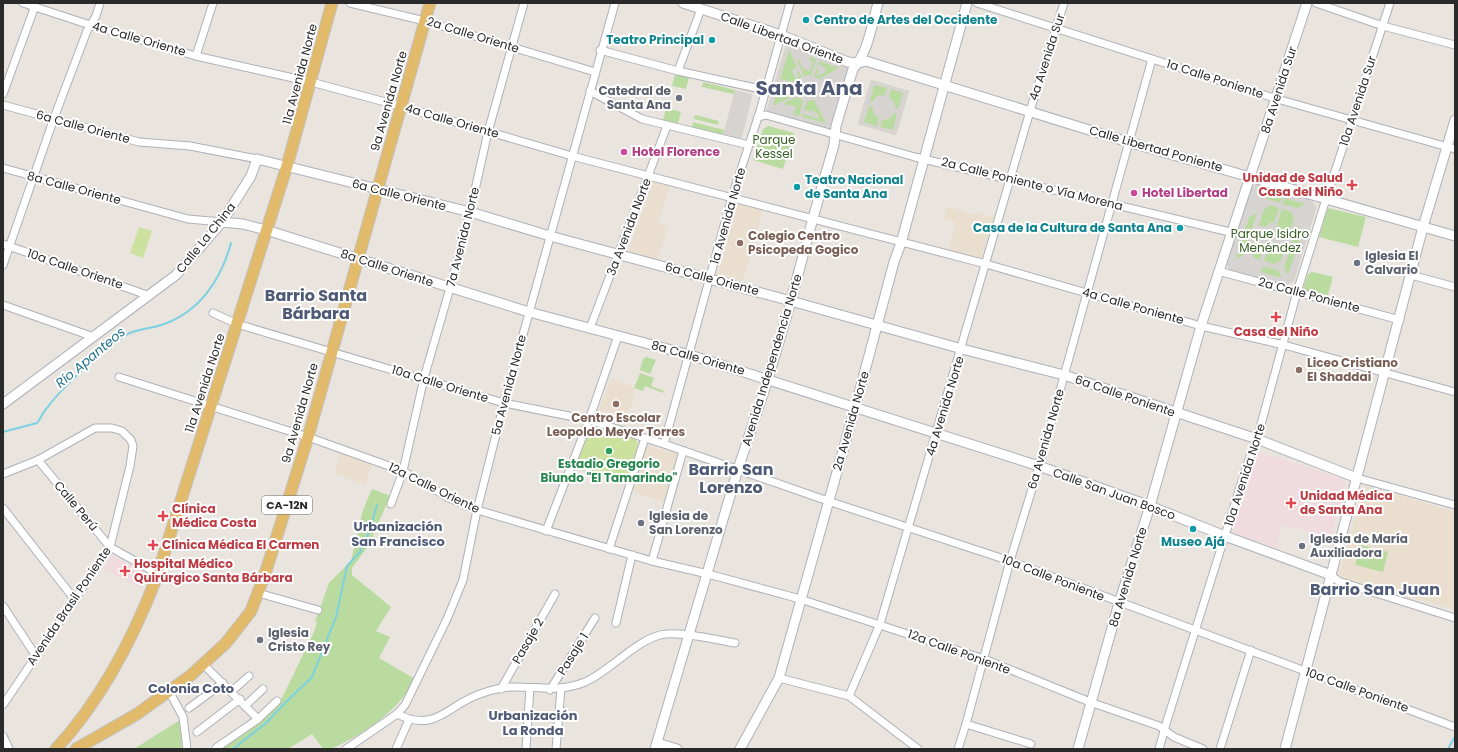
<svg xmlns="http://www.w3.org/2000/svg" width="1458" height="752" viewBox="0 0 1458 752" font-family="Poppins,sans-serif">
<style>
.education{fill:#eadfcf}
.medical{fill:#f0dcdf}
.green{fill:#badba0}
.pitch{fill:#cbe19d}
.plaza{fill:#d7d3d0;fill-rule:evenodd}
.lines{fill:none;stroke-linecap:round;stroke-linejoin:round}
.stream{stroke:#7cd1e1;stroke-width:2}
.street-casing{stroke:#aeb1b9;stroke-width:9}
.secondary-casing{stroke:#aeb1b9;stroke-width:11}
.primary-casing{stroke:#c3c3c3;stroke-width:13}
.street{stroke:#fff;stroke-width:7}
.secondary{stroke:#fff;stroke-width:9}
.primary{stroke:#e1ba6c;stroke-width:11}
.culture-dot{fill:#0f9aa8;stroke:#fff;stroke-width:1.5}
.worship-dot{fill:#6b7280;stroke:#fff;stroke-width:1.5}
.hotel-dot{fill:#d1479c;stroke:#fff;stroke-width:1.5}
.health-dot{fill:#e0444e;stroke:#fff;stroke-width:1.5}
.education-dot{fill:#8d6e63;stroke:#fff;stroke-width:1.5}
.leisure-dot{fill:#2e9e5b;stroke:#fff;stroke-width:1.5}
.labels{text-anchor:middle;stroke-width:4;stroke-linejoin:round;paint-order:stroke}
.shield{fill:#fff;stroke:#6a6a6a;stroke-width:1}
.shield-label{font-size:11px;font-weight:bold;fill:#2a2a2a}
.culture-label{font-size:12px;font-weight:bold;fill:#0d838f;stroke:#fff;text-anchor:start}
.street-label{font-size:12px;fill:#2a2a2a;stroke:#fff}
.worship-label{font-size:12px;font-weight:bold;fill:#5b616d;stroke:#fff;text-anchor:start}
.park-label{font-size:12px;fill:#355f22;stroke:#fff}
.hotel-label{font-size:12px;font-weight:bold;fill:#b23c85;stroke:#fff;text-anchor:start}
.health-label{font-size:12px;font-weight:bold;fill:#be3a42;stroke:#fff;text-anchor:start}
.education-label{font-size:12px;font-weight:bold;fill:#785e54;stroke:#fff;text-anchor:start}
.leisure-label{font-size:12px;font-weight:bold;fill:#27864d;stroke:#fff}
.water-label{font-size:13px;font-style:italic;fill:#1c718c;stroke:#fff}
.neighbourhood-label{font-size:13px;font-weight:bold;fill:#4f5a76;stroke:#fff}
.district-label{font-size:16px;font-weight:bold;fill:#4f5a76;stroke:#fff}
.town-label{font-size:20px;font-weight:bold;fill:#4f5a76;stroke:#fff}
</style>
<rect width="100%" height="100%" fill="#eae4de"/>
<g class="education">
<path d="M654,180L670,185L658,224L668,227L657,260L628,252Z"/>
<path d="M738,203L763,210L743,281L718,274Z"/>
<path d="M947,207L975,215L976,212L994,217L981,260L948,251L956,222L944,219Z"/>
<path d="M611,378L636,388L632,397L636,399L618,424L597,415Z"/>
<path d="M647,445L678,454L664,502L633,492Z"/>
<path d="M341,452L373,463L365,485L334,473Z"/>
<path d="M1364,485L1455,512V610L1338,576Z"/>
</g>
<g class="medical">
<path d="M1257,451L1346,480L1331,537L1282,525L1276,548L1234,533L1233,530Z"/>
<path d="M112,555L147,574L141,589L104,569Z"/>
</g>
<g class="green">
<path d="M787,42L848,65L849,68L830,130L766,113Z"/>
<path d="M675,74L689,78L686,89L672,86Z"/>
<path d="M871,80L909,91L896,135L858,124Z"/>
<path d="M703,82L735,90L734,94L702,87Z"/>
<path d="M666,108L681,112L678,123L663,120Z"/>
<path d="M695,115L719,121L718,125L694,119Z"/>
<path d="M693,122L724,130L723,135L692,127Z"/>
<path d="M768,126L794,133L783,169L753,160L763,129Z"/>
<path d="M1250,188L1311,199L1316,208L1294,281L1230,272Z"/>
<path d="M1328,208L1366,217L1358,247L1319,237Z"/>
<path d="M1313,272L1333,277L1327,298L1305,293L1303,289L1308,274Z"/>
<path d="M646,357L656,360L650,374L640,370L643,359Z"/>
<path d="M640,373L654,378L651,386L664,391L663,393L645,386L643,391L634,388Z"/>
<path d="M372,489L390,496L369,545L352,568V575L391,607L376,631L390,637L379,658L415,679C401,706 377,724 351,739C341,744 334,749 323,749L312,734L288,749H220L262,719L281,700L314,632L317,622H315L329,583L351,561L363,510Z"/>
<path d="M1361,545L1388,552L1383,572L1355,565Z"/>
<path d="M180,720L182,749H134Z"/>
</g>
<g class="pitch">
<path d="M139,227L152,231L143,258L130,253Z"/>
<path d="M598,428L635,439L638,444L626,484L575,468L589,431Z"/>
</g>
<g class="plaza">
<path d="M787,42L848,65L849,68L830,130L766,112ZM789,50L797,67L792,70L796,79L799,77L797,72L799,71L802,77L798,79L796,83L780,79ZM810,57L816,59L811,75L804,76L797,59H799L803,69L810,71L813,61L809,60ZM819,61L839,68L819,79L814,76L817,68L819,69L817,75L818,76L825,72L826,69L820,64L819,66H817ZM779,83L784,84L779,99L790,95L792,88L788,87L789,86L795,87V95L773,106ZM796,97L803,100L799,116L793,115L796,106L786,105L784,103ZM814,100L826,123L802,117L803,112L805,115L820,119L816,112L804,110L807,101Z"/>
<path d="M871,80L909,91L896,135L858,124ZM874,85L887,88L885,95L877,96L872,102L870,101ZM891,89L903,93L898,109H896L894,102L889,96ZM869,106H872L874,115L879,118L877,126L864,122ZM894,113L897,114L893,130L880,127L882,120L889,119Z"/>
<path d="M735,90L751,94L752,97L742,137L739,139L723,135Z"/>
<path d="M1259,183L1311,199L1316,208L1294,281L1285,286L1230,272L1226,263L1250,188ZM1262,192L1282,197L1280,203L1267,199ZM1284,198L1305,204L1297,208L1282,204ZM1271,205L1279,208L1274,223L1271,222L1265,227L1259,225L1264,209ZM1282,209L1290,211L1294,218L1289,234L1281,232L1277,224ZM1257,213L1250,235L1244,233L1249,217ZM1297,225L1302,233L1297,249L1290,247ZM1242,238L1249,240L1244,255L1236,259ZM1254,241L1264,245L1260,260L1254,258L1251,252ZM1269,246L1284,250L1281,261L1274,264L1264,261ZM1289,252L1295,254L1288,275L1284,267ZM1263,266L1278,270L1282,278L1261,272Z"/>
</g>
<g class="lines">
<g class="stream">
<path d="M3,432L37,423C41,418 43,412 47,408C63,386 103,350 126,335C135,329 150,329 161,325C199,313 221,280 231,243"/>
<path d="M233,749L266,723L282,706L312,677L336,617L347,566L360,552L369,532L377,505"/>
<path d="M1448,749L1454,738"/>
</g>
<defs>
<g id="street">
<path d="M23,3L90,25L196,56L311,82L400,106L572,156L986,264L1201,326L1284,345L1455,392"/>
<path d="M350,3L425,21L595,72"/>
<path d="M977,3L1277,99L1455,149"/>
<path d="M1316,3L1383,26L1455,45"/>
<path d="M600,50L678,71L765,90"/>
<path d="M196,56L213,3"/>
<path d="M678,71L701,9"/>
<path d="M590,91L642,119L749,145"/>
<path d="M3,94L35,6"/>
<path d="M3,105L139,142L190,146L257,159"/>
<path d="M758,117L766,115L915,157L1230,232"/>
<path d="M3,168L188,219L222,222"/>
<path d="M3,244L147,295"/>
<path d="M3,265L54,118L87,31L96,16L100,3"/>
<path d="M1218,271L1400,320"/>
<path d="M1411,275L1455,287"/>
<path d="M3,305L91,336"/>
<path d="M213,313L237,324L504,403L589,420L667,445L828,501L1010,561L1455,727"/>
<path d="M590,328L667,126"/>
<path d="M119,377L308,437L403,471L447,497L477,510L652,561L708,574L800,599L984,659L1090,702L1159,726L1174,737L1203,749"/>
<path d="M664,444L732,197L760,111L790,3"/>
<path d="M38,460L110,547L158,574"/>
<path d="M3,474L38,460L95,428H112L122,431L131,440L133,446L130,466L110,547L3,705"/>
<path d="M1357,478L1455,505"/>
<path d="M391,504L403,471L424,378L450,288L470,212L488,132L524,3"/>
<path d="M3,508L75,600"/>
<path d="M546,531L589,420L618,336"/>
<path d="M609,549L645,438"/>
<path d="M652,561L683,451"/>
<path d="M1331,575L1338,581L1455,618"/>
<path d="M258,593L318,610"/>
<path d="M3,606L36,656"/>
<path d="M616,623L632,555"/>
<path d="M204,665L258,719"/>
<path d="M779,678L849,696L918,749"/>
<path d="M501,689L555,594"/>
<path d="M550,690L595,618"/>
<path d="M169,691L183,717L187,749"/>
<path d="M232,691L249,676"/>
<path d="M849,696L880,624L1030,111L1064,3"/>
<path d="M246,705L263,689"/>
<path d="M189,708L223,683"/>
<path d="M397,714C438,734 448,703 483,693C491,690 501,688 510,687C537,686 558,693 585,682C610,671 634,642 660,635C675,630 718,640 735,643"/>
<path d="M966,724L1031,744"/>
<path d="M197,732L240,699"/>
<path d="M3,736L9,749"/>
<path d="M216,748L258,719L277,701"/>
<path d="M346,749L397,714L405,705L447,619L463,580L477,510L504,403L615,3"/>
<path d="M396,749L409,720"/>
<path d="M526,749L530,688"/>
<path d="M556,749L561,689"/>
<path d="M958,749L966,724L1010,561L1039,466L1152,59"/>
<path d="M1159,749L1166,724L1247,465L1257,439L1297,292L1326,199L1390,3"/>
<path d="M1220,749L1251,650"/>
</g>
<g id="secondary">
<path d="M683,3L781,35L848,62L859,63L866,61L1128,142L1455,236"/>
<path d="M222,222L243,224L266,230L529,312L690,355L1039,466L1150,506L1225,536L1331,575"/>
<path d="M3,404L176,275L222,222L251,176L257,159L470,212L550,236L791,301L962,349L1064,375L1257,439L1357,478"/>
<path d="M657,743L677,749"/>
<path d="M655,749L738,469L768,379L791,301L813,218L834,145L836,126L853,69C868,53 872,24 878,3"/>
<path d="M740,749L779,678L855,408L894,262L901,243L967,3"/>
<path d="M1078,749L1119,603L1150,506L1201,326L1307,3"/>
<path d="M1285,749L1423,227L1455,120"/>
</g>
<g id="primary">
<path d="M56,749C101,700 132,641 156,579L287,166L332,3"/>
<path d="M76,749L137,714L190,676L226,643L251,611L265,574L308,437L430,3"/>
</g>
</defs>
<use href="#street" class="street-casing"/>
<use href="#secondary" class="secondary-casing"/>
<use href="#primary" class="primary-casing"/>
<use href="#street" class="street"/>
<use href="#secondary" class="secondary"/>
<use href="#primary" class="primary"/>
</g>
<g class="culture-dot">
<circle cx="806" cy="20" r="4"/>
<circle cx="712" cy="40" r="4"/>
<circle cx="797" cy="187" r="4"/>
<circle cx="1180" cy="228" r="4"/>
<circle cx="1193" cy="529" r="4"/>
</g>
<g class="worship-dot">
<circle cx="679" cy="98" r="4"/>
<circle cx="1357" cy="263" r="4"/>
<circle cx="641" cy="523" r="4"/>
<circle cx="1302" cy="546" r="4"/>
<circle cx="260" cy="640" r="4"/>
</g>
<g class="hotel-dot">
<circle cx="624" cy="152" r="4"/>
<circle cx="1134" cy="193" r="4"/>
</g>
<g class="health-dot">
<path d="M1350 179h4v4h4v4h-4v4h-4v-4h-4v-4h4z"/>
<path d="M1274 311h4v4h4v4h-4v4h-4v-4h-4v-4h4z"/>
<path d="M1289 497h4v4h4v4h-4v4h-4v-4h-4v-4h4z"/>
<path d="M161 510h4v4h4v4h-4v4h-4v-4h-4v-4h4z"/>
<path d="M151 539h4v4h4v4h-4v4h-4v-4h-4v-4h4z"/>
<path d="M123 565h4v4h4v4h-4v4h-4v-4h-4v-4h4z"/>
</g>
<g class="education-dot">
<circle cx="740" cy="243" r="4"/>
<circle cx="1299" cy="370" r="4"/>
<circle cx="616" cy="404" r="4"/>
</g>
<circle class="leisure-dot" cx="609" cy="451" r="4"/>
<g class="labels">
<rect class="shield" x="262" y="496" width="50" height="18" rx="3"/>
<g class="shield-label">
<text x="287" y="509">CA-12N</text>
</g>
<g class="culture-label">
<text x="814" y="24">Centro de Artes del Occidente</text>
<text x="704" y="44" text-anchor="end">Teatro Principal</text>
<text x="805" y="184">Teatro Nacional<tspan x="805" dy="14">de Santa Ana</tspan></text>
<text x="1172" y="232" text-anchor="end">Casa de la Cultura de Santa Ana</text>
<text x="1193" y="546" text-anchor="middle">Museo Ajá</text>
</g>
<g class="street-label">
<text transform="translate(473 35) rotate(17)" y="4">2a Calle Oriente</text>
<text transform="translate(782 38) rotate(20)" y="4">Calle Libertad Oriente</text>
<text transform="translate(139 39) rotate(16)" y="4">4a Calle Oriente</text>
<text transform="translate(1047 57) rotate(-72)" y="4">4a Avenida Sur</text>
<text transform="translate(300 74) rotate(-75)" y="4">11a Avenida Norte</text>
<text transform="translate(1215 79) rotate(18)" y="4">1a Calle Poniente</text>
<text transform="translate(1279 90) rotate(-72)" y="4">8a Avenida Sur</text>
<text transform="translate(389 101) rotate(-74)" y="4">9a Avenida Norte</text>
<text transform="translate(1358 101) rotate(-72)" y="4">10a Avenida Sur</text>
<text transform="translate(452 121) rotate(16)" y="4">4a Calle Oriente</text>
<text transform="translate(83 127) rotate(15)" y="4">6a Calle Oriente</text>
<text transform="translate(1156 149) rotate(16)" y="4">Calle Libertad Poniente</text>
<text transform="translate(1032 184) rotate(14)" y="4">2a Calle Poniente o Vía Morena</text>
<text transform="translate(74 188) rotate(15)" y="4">8a Calle Oriente</text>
<text transform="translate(399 195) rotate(14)" y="4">6a Calle Oriente</text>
<text transform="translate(728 216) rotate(-74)" y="4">1a Avenida Norte</text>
<text transform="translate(629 227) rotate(-69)" y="4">3a Avenida Norte</text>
<text transform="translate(463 237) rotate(-76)" y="4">7a Avenida Norte</text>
<text transform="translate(206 238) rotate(-51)" y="4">Calle La China</text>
<text transform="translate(387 268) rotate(18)" y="4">8a Calle Oriente</text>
<text transform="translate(75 269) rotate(19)" y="4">10a Calle Oriente</text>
<text transform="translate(712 279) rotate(15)" y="4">6a Calle Oriente</text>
<text transform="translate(1309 295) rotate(15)" y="4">2a Calle Poniente</text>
<text transform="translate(1133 306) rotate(16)" y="4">4a Calle Poniente</text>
<text transform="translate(698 358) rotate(16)" y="4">8a Calle Oriente</text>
<text transform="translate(772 360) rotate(-73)" y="4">Avenida Independencia Norte</text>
<text transform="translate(205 383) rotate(-72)" y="4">11a Avenida Norte</text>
<text transform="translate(440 384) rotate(17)" y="4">10a Calle Oriente</text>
<text transform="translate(509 385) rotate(-75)" y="4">5a Avenida Norte</text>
<text transform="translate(1125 396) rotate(19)" y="4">6a Calle Poniente</text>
<text transform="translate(945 406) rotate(-73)" y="4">4a Avenida Norte</text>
<text transform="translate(300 413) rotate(-74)" y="4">9a Avenida Norte</text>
<text transform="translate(851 421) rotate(-74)" y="4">2a Avenida Norte</text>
<text transform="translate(1046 439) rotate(-74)" y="4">6a Avenida Norte</text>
<text transform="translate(1245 475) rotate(-72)" y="4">10a Avenida Norte</text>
<text transform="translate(434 488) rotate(26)" y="4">12a Calle Oriente</text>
<text transform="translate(1114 494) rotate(20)" y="4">Calle San Juan Bosco</text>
<text transform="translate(76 506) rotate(50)" y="4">Calle Perú</text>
<text transform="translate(1128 577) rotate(-73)" y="4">8a Avenida Norte</text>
<text transform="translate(1053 578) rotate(21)" y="4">10a Calle Poniente</text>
<text transform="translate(69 606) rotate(-56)" y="4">Avenida Brasil Poniente</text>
<text transform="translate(528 641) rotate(-60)" y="4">Pasaje 2</text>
<text transform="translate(959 652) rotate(20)" y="4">12a Calle Poniente</text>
<text transform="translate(573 654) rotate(-58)" y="4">Pasaje 1</text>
<text transform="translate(1357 690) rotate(20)" y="4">10a Calle Poniente</text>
</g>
<g class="worship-label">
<text x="671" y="95" text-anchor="end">Catedral de<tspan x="671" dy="14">Santa Ana</tspan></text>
<text x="1365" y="260">Iglesia El<tspan x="1365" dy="14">Calvario</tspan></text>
<text x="649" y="520">Iglesia de<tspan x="649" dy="14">San Lorenzo</tspan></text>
<text x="1310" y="543">Iglesia de María<tspan x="1310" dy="14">Auxiliadora</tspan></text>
<text x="268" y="637">Iglesia<tspan x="268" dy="14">Cristo Rey</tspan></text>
</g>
<g class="park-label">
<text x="774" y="144">Parque<tspan x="774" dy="14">Kessel</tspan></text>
<text x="1270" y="238">Parque Isidro<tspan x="1270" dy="14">Menéndez</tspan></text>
</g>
<g class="hotel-label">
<text x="632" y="156">Hotel Florence</text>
<text x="1142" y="197">Hotel Libertad</text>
</g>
<g class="health-label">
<text x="1343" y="182" text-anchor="end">Unidad de Salud<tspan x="1343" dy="14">Casa del Niño</tspan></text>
<text x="1276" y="336" text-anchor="middle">Casa del Niño</text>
<text x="1300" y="500">Unidad Médica<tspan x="1300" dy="14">de Santa Ana</tspan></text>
<text x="172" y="513">Clínica<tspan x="172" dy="14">Médica Costa</tspan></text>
<text x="162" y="549">Clínica Médica El Carmen</text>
<text x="134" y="568">Hospital Médico<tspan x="134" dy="14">Quirúrgico Santa Bárbara</tspan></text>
</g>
<g class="education-label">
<text x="748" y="240">Colegio Centro<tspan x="748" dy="14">Psicopeda Gogico</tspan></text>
<text x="1307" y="367">Liceo Cristiano<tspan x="1307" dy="14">El Shaddai</tspan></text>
<text x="616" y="422" text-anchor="middle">Centro Escolar<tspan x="616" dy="14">Leopoldo Meyer Torres</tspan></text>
</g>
<g class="leisure-label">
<text x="609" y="468">Estadio Gregorio<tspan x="609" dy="14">Biundo "El Tamarindo"</tspan></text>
</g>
<g class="water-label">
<text transform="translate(90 357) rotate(-40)" y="5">Río Apanteos</text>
</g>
<g class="neighbourhood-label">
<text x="398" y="531">Urbanización<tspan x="398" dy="15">San Francisco</tspan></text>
<text x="191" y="693">Colonia Coto</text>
<text x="533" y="720">Urbanización<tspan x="533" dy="15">La Ronda</tspan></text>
</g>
<g class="district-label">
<text x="316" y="301">Barrio Santa<tspan x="316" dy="18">Bárbara</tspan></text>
<text x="731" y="475">Barrio San<tspan x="731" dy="18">Lorenzo</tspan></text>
<text x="1375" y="595">Barrio San Juan</text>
</g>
<g class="town-label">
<text x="809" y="95">Santa Ana</text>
</g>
</g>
<rect width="1458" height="752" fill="none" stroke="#2a2a2a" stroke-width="8"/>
</svg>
